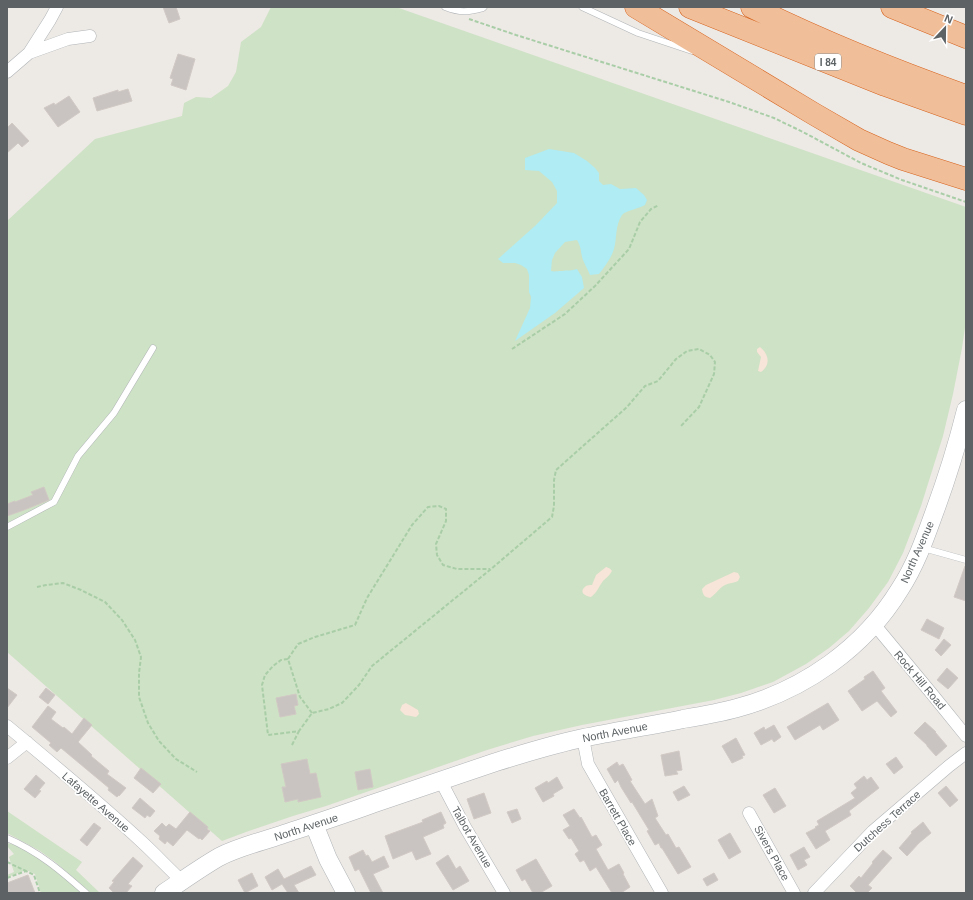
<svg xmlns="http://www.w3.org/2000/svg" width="973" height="900" font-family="Arial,sans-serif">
	<rect width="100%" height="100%" fill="#ede9e5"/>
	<!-- green -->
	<path fill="#cee2c5" d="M271,7H396L966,207V321L962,348L953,394L943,436L921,506L903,553L888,582L869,608L849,631L829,648L806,664L773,682L741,693L714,700L582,725L533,736L487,750L326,806L293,816L246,832L222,841L7,652V221L95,139L182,116L184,103L196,97L211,98L228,86L236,72L241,42L261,27Z
		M7,811L82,862L76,870L100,893H91L54,861L40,851L7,833Z
		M7,843L20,846L52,867L82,893H41L35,874L26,870L8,877L7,875L14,872L9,857L14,854L7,846Z"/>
	<!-- sand -->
	<path fill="#f6e5d8" d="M760,347C769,354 771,365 761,372L758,371L761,357L757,352V349Z
		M606,567C609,568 610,568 612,571C610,575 606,578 603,581C599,586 597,593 591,597C585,596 578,592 586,586C587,585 590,585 592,585L596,575Z
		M734,572L738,573L740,577L738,581C734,583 729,583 725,585C719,588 716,594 710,598C704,597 703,595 702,589L706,585Z
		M406,703L418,710L419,714L416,717L405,715L400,710L402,705Z"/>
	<!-- water -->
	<path fill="#afecf4" d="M549,149L574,153L587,161L595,168L599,173V181L603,185L611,184L620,189L636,188L644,195L647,200L645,205C639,209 626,210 622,215C615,225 617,239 614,249C611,259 605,266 599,274L590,275C588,270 585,265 583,260C580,251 582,249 577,240L565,242L555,253L552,260L551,271C555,272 557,271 562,271C568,270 571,271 577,269L582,277L584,288L555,313L515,341L530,308L531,297L529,292V275L527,269L521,265L515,263H503L498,259L536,225L557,203V191L552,182L539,171L525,170V158Z"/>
	<!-- building -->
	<path fill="#c9c4c2" stroke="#d1c9c4" d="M163,7H176L180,19L169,23Z
		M178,54L195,59L186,90L171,85L173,79L170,78Z
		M128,89L132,101L97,111L93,98L118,90V92Z
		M69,96L80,112L58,127L44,108L54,103L55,105Z
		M12,123L29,141L22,147L18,143L7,153V128Z
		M44,487L49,500L24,510L7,516V504L15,501V502L33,495L31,492Z
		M965,566H966V601L954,597Z
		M927,619L944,628L939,639L921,630Z
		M944,639L951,645L941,656L935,650Z
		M947,668L958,678L948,689L937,680Z
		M873,671L885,688L881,691L897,712L891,717L877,701L862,711L848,691L865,679L864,677Z
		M7,688L17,695L7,708Z
		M46,688L55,695L48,704L39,697Z
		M296,694L298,705L294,706L296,714L280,717L276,698Z
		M828,703L839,720L823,730L820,725L795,740L787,727Z
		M48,706L56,712L51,719L63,728L64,727L72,734L84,718L92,725L78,742L92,755L91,756L109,771L107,774L126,788L119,796V795L117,797L108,790L109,788L61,748L57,752L49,745L51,743L32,727Z
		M925,722L936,732H935L947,746L936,756L927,746V745L914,733Z
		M774,725L781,737L774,742L772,739L761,745L754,733L764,727L765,730Z
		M736,738L745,755L742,756L743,758L732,763L722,746Z
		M679,751L682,770L676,771L678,774L665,776L661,755Z
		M896,757L903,767L894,774L886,764Z
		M307,759L310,774L316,773L321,797L298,802V799L285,802L282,787H286L281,764Z
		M617,762L619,766L623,764L632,780L630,781L645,804L652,799L658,816L655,818L666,835L668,834L676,848L679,847L691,867L678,874L662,848H661L659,843L655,845L647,831L649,830L632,802L631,803L621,787L618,780L615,783L607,769Z
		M141,768L161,784L153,793L134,778Z
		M370,769L373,787L358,790L355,772Z
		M36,775L45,783L39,790L41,791L35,798L24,789Z
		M864,776L867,780L871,777L879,788L849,811L851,815L825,831L830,840L816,849L806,833L816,828L815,827L819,825L817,821L855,798L851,793L857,788L854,784Z
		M557,777L563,788L553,794L554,796L543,802L535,788L547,781L548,783Z
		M684,786L690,795L678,801L673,792Z
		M946,786L958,800L950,807L938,793Z
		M775,788L786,806L774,813L763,795Z
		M484,793L491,813L474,819L467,799Z
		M140,798L155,811L150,817L147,815L145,818L132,808Z
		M517,809L521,819L512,823L507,812Z
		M574,809L580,818L581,817L592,837L596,835L602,845L596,849L608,870L619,864L624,873L623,874L630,887L621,893H612L596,867L590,871L584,860L580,862L575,854L579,851L571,838L569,839L563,830L570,826L563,815Z
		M190,812L208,827L207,829L210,831L202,840L200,838L199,839L187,830L173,846L167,841L165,844L159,839L160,836L154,831L162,823L166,827L169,824L176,829Z
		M441,812L446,823L443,825L444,828L423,837L431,854L416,860L412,851L393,859L385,836L423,822L422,820Z
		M923,822L931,833L919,843L907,856L899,848L912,833L911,832Z
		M94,823L101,828L87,846L80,840Z
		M730,833L741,852L729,859L718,840Z
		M804,847L810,857L804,860L807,865L798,870L790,855Z
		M363,850L366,856L368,855L372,862L384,856L389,867L373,874L383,893H371L359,869L355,871L349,857Z
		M883,850L892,858L868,885L872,888L867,893H857L850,886L859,876L861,878L873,863L872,862Z
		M448,855L456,869L460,866L469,881L453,890L436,863Z
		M133,857L143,866L128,884L132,886L126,893H114L109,888L114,882L112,881Z
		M536,859L552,886L540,893H533L525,879L522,881L516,870Z
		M311,866L316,875L294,885L299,893H288L282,884L272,890L265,877L278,869L284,879Z
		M252,873L258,886L245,893L238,880Z
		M714,873L718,880L707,886L703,879Z
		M28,875L35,893H7V883Z"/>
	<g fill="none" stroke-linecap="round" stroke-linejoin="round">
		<!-- lane casing -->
		<g stroke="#b0b4b6" stroke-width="7">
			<path id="lane" d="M445,7C460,13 468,12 483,8L484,7
				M582,7L638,33L692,51
				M7,527L54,502L78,456L114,413L153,348
				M923,548L966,560
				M7,838C39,852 60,870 86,893"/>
		</g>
		<!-- street casing -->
		<g stroke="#b0b4b6" stroke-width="13">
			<path id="street" d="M29,53L68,39L90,36
				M7,72L29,53L50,20L57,7
				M874,624L932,694L966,736
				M7,726C53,764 99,802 143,843C156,855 169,869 182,881
				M583,738L588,764L662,893
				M7,758L27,742
				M442,780L445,789L465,827L504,893
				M749,813L794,893
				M814,893L873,831L949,766L966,753"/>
		</g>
		<!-- secondary casing -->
		<g stroke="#b0b4b6" stroke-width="19">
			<path id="secondary" d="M314,824L328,859L346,893
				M164,893C182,881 200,868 219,857C238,847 260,842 281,835C311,825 342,815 372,804C413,790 454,776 496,762C525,753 554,744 583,738C616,731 650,726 683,719C701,716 719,713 737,708C804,690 864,648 900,589C915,566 924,541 933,516C946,481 957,446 966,410"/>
		</g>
		<!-- highway casing -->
		<g stroke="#d7621c" stroke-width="23">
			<path id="highway" d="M636,7L814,114L859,140L888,153L903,159L966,179
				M690,7L885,85L966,114
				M752,7C821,41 893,70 966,96
				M892,7L966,37"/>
		</g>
		<!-- path -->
		<path stroke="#a9cea7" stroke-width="2" stroke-dasharray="4 2" stroke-linecap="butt" d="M469,19L516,35L729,102L774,118L803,132L861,163L902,180L966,202
			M512,349L565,314L595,286L629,249L640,222L651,209L659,205
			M37,587L46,585L63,583L81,590L105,602L122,620L135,640L141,657L139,673V697L148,723L159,741L176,759L197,772
			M288,659L298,644L315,637L355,625L367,598L412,525L428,507L439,506L446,509V521L436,544L437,555L443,565L457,569H490
			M312,713L300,697L288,659L281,660L273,666L265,675L262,685L268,735L299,731L312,713L329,709L342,703L359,685L372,666L491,569L552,517L554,506V480L556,470L627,407L645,386L658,381L676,359L687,351L699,349L710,355L715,362L714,374L699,407L681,426
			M292,745L299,731
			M7,862L26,871
			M7,878L26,871L34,875L40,893"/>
		<!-- lane -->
		<use href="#lane" stroke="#fff" stroke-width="6"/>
		<!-- street -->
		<use href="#street" stroke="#fff" stroke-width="12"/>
		<!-- secondary -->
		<use href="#secondary" stroke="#fff" stroke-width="18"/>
		<!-- highway -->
		<use href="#highway" stroke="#f0bf9a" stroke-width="22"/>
	</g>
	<g text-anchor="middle" stroke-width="3.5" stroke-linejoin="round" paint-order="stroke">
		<!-- shield labels -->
		<rect fill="#fff" stroke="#8e9192" stroke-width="1" x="815" y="54" width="26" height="16" rx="3"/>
		<g font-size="10" font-weight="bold" fill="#5d6264">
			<text x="828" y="66">I 84</text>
		</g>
		<!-- street labels -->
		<g font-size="11" fill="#5d6264" stroke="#fff">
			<text transform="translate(917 552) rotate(-66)" y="4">North Avenue</text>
			<text transform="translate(920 680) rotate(50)" y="4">Rock Hill Road</text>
			<text transform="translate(615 732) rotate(-11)" y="4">North Avenue</text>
			<text transform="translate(96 802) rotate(41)" y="4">Lafayette Avenue</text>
			<text transform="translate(618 817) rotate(60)" y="4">Barrett Place</text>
			<text transform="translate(887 821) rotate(-42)" y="4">Dutchess Terrace</text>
			<text transform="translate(306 827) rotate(-18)" y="4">North Avenue</text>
			<text transform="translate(472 837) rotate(60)" y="4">Talbot Avenue</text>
			<text transform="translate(772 853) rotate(61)" y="4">Sivers Place</text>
		</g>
	</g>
	<!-- border -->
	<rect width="973" height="900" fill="none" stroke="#5d6264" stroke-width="16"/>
	<!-- north arrow -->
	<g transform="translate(945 28) rotate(22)" stroke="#ffffff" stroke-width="3" paint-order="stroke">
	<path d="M0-3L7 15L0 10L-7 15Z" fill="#5d6264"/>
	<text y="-6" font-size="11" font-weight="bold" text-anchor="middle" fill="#5d6264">N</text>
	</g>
</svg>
